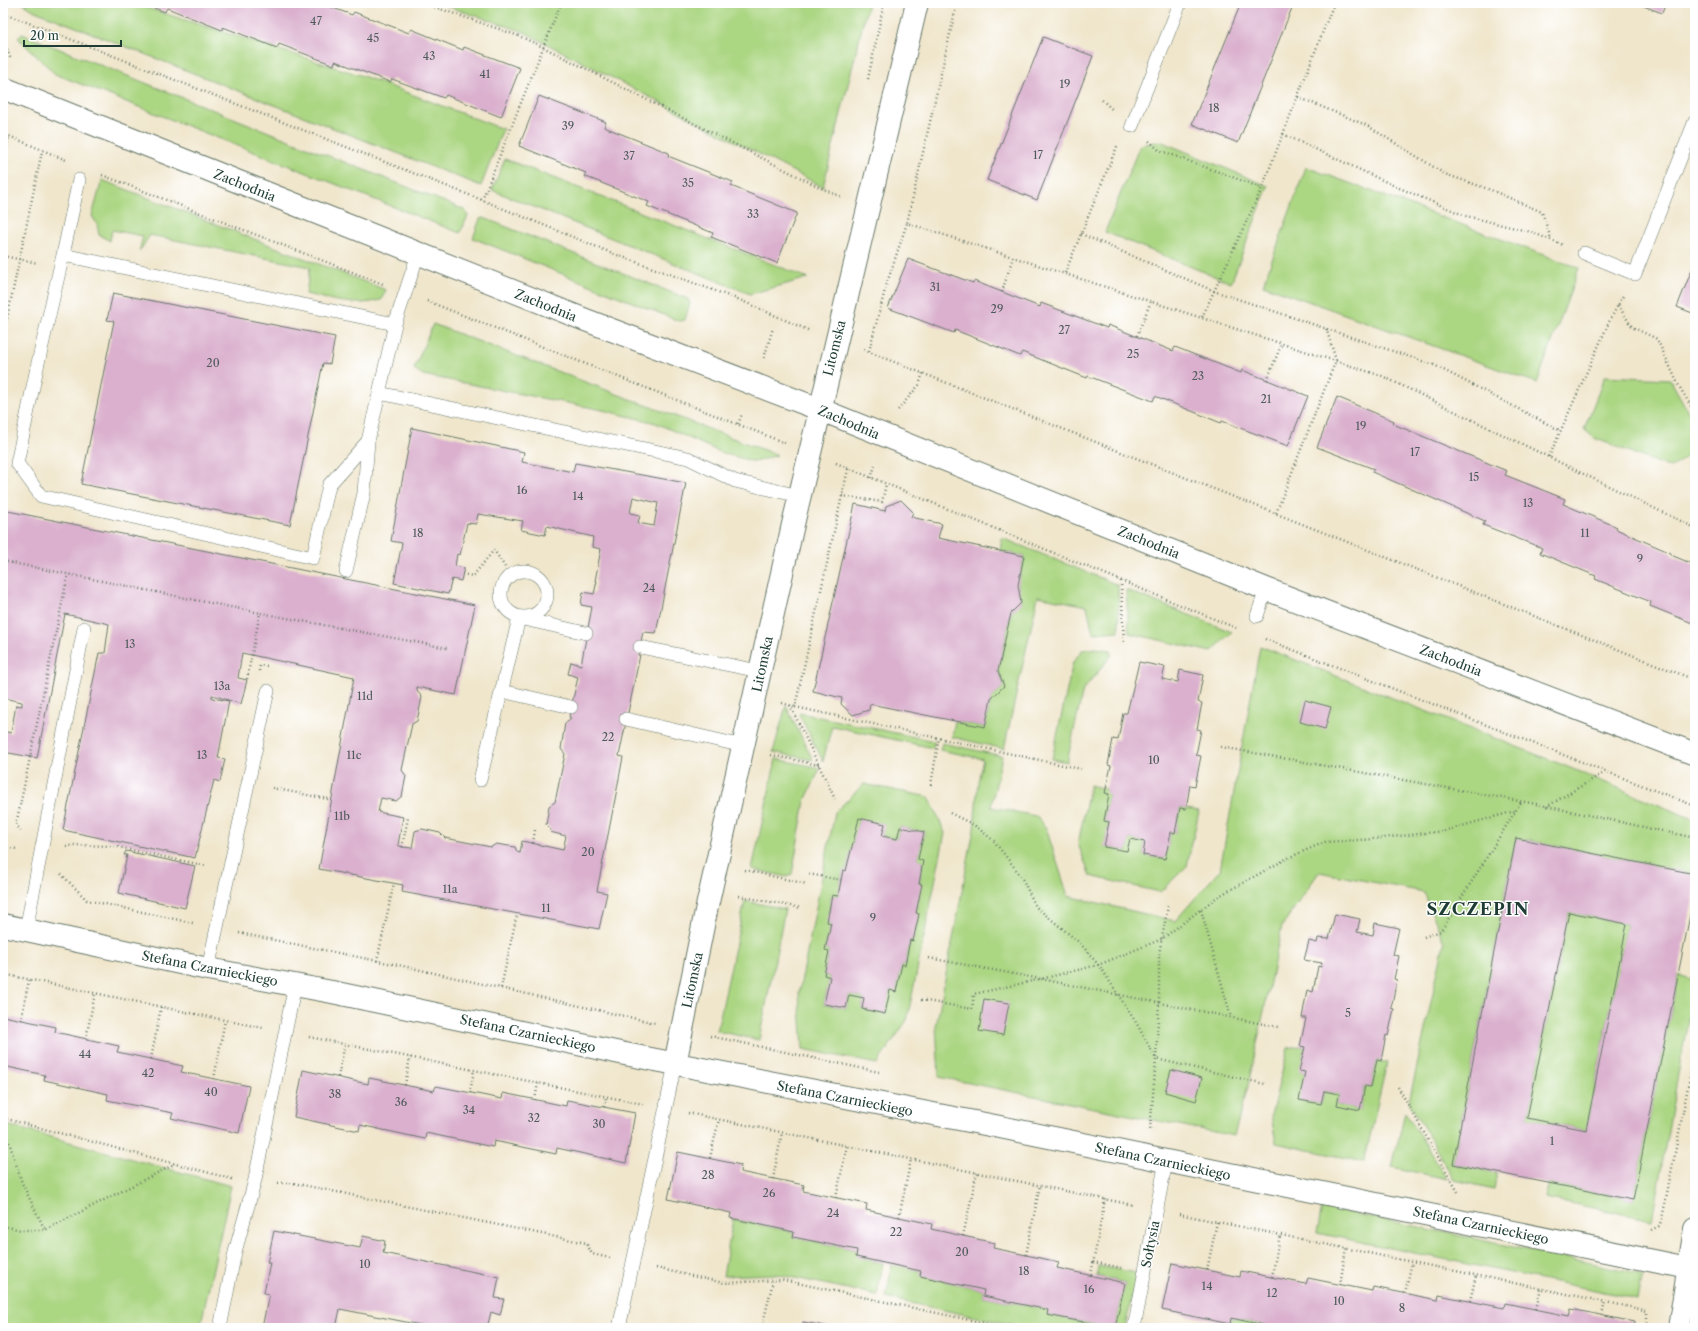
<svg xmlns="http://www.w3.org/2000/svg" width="1698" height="1331" font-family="'Libre Caslon Text',serif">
	<rect width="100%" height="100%" fill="#fff"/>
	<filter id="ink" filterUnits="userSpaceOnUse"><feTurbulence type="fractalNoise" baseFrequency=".025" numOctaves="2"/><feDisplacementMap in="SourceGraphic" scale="8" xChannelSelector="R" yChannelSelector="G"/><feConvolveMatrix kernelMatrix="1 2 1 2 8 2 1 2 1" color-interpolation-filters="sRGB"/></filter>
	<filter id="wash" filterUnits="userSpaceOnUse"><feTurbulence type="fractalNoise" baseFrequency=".012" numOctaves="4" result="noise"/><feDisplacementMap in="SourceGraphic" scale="16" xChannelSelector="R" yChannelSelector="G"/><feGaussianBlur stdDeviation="0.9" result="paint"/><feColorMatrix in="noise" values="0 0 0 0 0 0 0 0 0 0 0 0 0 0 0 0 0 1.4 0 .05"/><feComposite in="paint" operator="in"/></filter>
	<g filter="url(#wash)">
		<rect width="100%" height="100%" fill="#f0e6cc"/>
		<!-- green -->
		<path fill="#abd682" stroke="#658a5b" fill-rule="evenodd" d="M22,3H131L363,76L503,129L481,186L35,11Z
			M437,3H868L823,187L522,31Z
			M22,34L465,210L468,216L460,233L55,74L18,38Z
			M1160,141L1268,186L1231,283L1105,232L1140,145Z
			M505,159L808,278L750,294L492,190Z
			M1306,167L1579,268L1537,383L1263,285Z
			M102,180L386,290L381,300C355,307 332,300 306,294L310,267L150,235L139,252L143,236L112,230L110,241L99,235L97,224L92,216Z
			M484,218L688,299L690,303L685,320L679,321L473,238L480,219Z
			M433,324L777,455L755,462L722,453L656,423L598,409L423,375L414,369Z
			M1605,376L1670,379L1695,424V447L1686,457L1671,468L1594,438L1584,429Z
			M1002,538L1118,585L1119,631L1093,633L1087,606L1038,596L1004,749L952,737L955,721L985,727L991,699L1004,686L998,671L1011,613L1021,603L1018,585L1024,556L1000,551Z
			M1126,590L1232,632L1211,652L1129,633Z
			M1260,646L1568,767L1695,820V874L1516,838L1453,1164L1497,1173L1494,1189L1454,1180L1409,1102L1444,943L1424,892L1319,872L1282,926L1248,1086L1234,1136L939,1077L936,1026L974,829L978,782L983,759L940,750L942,743L1002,756L991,807L1036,816L1046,828L1068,896L1175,921L1220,870Z
			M1096,648L1111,650V656L1083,690L1067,762L1052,759L1073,662L1082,650Z
			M786,706L813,760L773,752Z
			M800,713L934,741L933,748L832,726L823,761L799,714Z
			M776,759L816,767L819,771L805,801L792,874L787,877L752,869Z
			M864,784L929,797L945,833L907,1020L877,1064L803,1049L799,993L835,812ZM859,819L884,824L882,836L897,839L900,827L924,832L918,859L923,861L919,884H921L916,913L919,914L913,940H910L905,965L902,964L896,991L890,990L884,1014L862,1009L864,998L849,995L846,1008L824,1004L830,977L824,975L829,951L825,950L831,923L827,921L832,895L838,896L843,871H846Z
			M1090,785L1106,789L1109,794L1104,820L1109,822L1105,847L1127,851L1130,839L1145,842L1143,855L1165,859L1171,832L1175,833L1180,808L1199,811L1187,866L1160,892L1090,876L1078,844Z
			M745,901L785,909L759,1040L717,1031Z
			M1569,912L1627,924L1586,1130L1527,1118Z
			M1678,975L1695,980L1652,1220L1545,1198L1549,1183L1633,1200Z
			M1300,1046L1305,1047L1300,1071L1305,1072L1300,1100L1321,1104L1324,1091L1339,1094L1337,1105L1360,1110L1365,1086L1371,1087L1377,1060L1387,1063L1364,1162L1276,1143L1271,1115L1288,1048Z
			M1405,1112L1447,1179L1392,1167Z
			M3,1124L231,1186L200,1328H3Z
			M1322,1207L1629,1271L1643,1276L1638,1299L1317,1233Z
			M733,1219L794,1232L793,1237L857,1250L856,1257L883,1263L877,1295L776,1274L723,1276Z
			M892,1264L921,1271V1276L984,1290L983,1296L1048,1310V1315L1109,1328H1029L886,1298Z
			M1098,1266L1137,1273L1125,1328H1115L1125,1283L1097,1276Z
			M1231,1318L1277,1328H1229Z"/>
		<g id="blocks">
			<!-- building -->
			<path fill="#dab0ce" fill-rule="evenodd" d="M140,3H320L352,15L354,12L409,33L411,29L463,50L464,47L520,68L501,117L446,95L444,98L392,79L390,82L335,61L334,65L279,44L277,48L223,27L222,30L167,8L165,12Z
				M1241,3H1294L1238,143L1192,124Z
				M1642,3H1666L1662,13L1641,5Z
				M1043,37L1093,56L1037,200L987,180Z
				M539,96L606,122L604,127L669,153L668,156L733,182L731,186L797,213L777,263L711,237L713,233L647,206L649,202L584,176L586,173L519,146Z
				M908,259L973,283L974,281L1040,307L1041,303L1107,328L1108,325L1173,351L1175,347L1241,373L1242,370L1308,396L1288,446L1222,421L1221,423L1155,396L1153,401L1088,376L1087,378L1022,352L1020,356L955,330L954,333L888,308Z
				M1695,262V314L1677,307Z
				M113,293L335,337L330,364L323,363L290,525L81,484L114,321L107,320Z
				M1337,397L1394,421L1393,424L1507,471L1505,475L1565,499L1563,504L1617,527L1616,529L1671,553V555L1695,565V624L1650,606L1651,602L1595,579L1596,576L1540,553L1542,548L1483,525L1485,521L1372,472L1374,469L1317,447Z
				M412,428L524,452L522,462L573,472L575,463L686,483L656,633L643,632L638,655H640L619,756L623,757L617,789L597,891L607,893L599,929L402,892L403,885L319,869L354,677L242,653L238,678L247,680L241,704L212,695V698L229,701L218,758L225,759L220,782L214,780L195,858L63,830L99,653H105L109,624L65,614L37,758L3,752V731L11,733L16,705L22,706V702L3,698V510L475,605L456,695L417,687V691L422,697L417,721L412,724L402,770L406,776L402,796L396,801L381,798L378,812L403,817L398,845L402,847L412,848L415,831L422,829L440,833L445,838L491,847L496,844L515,847L517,852L520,853L522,841L563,850L566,836L550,832L551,830L546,825L549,806L555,802L565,754L561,749L565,723L571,718L569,717L578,677L568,674L571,662L581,665L592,607L581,605L583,592L594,594L597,581H595L601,549L592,547L593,537L547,526L545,535L521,530L523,521L478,514L476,524L467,523L460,555L457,554L455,566L464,568L461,581L452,579L448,594L394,583L402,543L391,541ZM633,497L658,503L654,526L638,523L640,515L630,513Z
				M901,500L913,512L911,517L942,524L938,538L1024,556L1018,585L1021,603L1011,613L998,671L1004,686L991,699L985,727L870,704L869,710L853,715L841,704L842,698L813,691L855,504L885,511L886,506Z
				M1139,662L1165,667L1162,679L1178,682L1180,670L1203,675L1198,702L1202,703L1197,729L1201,730L1196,755L1201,756L1195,786L1190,785L1186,809L1180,808L1175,833L1171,832L1165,859L1143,855L1145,842L1130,839L1127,851L1104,847L1109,822L1104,821L1109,794L1105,793L1111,766L1108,765L1113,739L1118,740L1123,713H1127Z
				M1305,700L1331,707L1325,729L1300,722Z
				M859,818L885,824L882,836L897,839L900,827L924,832L918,859L923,861L919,884H922L916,913L919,914L913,941L910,940L905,965L902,964L896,992L890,990L885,1014L862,1009L864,998L849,995L846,1008L824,1004L830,977L824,975L829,951L825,950L831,923L827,922L832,895L838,896L843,870L846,871Z
				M1516,838L1695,874V890L1633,1200L1453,1164ZM1569,912L1627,924L1586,1130L1527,1118Z
				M126,851L195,866L185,908L119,893L127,855H124Z
				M1335,914L1360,919L1357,932L1373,935L1375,923L1399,928L1393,955L1399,956L1394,979L1397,980L1391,1008L1394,1009L1388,1036L1386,1035L1381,1061L1377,1060L1371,1087L1365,1086L1360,1110L1337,1105L1339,1094L1324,1091L1321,1104L1299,1100L1305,1072L1299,1071L1305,1047L1300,1046L1306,1018H1302L1307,990L1313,992L1318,966L1321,967L1322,963L1304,960L1309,941L1317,943L1318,938L1329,939Z
				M984,999L1009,1003L1003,1035L979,1031Z
				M3,1016L56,1027L55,1032L119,1046L117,1052L183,1066L181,1072L249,1086L239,1133L171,1118L173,1113L107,1100L108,1094L44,1080L45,1075L3,1066Z
				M303,1070L368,1084L369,1078L434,1091L436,1086L502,1099L503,1093L566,1106L567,1100L635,1113L626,1163L557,1148L556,1154L494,1141L493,1147L426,1133L425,1139L360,1125L359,1131L294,1117Z
				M1171,1070L1202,1078L1196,1101L1165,1092Z
				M678,1152L741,1165L740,1172L804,1185L803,1191L867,1204L866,1210L932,1224L931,1229L995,1243L993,1248L1059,1262L1057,1268L1125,1283L1115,1328L1047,1315L1048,1310L983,1296L984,1290L920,1276L921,1271L856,1257L857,1250L793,1237L794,1232L730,1218L731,1213L668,1199Z
				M274,1231L360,1248L363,1236L385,1241L383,1253L499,1277L495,1298L504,1299L500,1315L491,1312L487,1328H436L340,1309L336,1328H262L269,1294L264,1293L270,1263H267Z
				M1172,1263L1240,1277L1241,1271L1306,1284L1308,1278L1372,1291L1373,1287L1438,1300L1439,1295L1504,1308L1505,1303L1569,1316L1571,1309L1634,1322L1633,1328H1277L1231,1318L1230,1324L1162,1310Z
				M803,1322L830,1327V1328H801Z"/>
		</g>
	</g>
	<g filter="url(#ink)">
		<use href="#blocks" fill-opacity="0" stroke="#687869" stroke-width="1"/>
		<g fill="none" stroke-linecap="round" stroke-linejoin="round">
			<!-- service casing -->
			<g stroke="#687869" stroke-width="14">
				<path id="service" d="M1132,126L1180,3
					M1584,253L1635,274L1695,121
					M63,255L79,180
					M395,324L63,255L38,363L17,463L41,496L313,558L329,485L368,441L395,324L418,254
					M379,393L688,458L735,481L799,496
					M501 594a23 23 0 1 1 46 0a23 23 0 1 1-46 0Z
					M346,571L364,493L368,441
					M1257,616L1266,589
					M640,647L759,671
					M502,691L571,707
					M626,719L743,746
					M480,780L519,618L586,633
					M26,930L84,628
					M208,969L268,691
					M220,1328L235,1252L254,1184L295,985
					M619,1328L675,1064
					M1134,1328L1166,1161"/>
			</g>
			<!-- minor casing -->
			<g stroke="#687869" stroke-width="24">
				<path id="minor" d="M3,925L208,969L332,992L625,1054L995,1126L1688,1268L1695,1273
					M675,1064L706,911L794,520L917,3
					M1679,1328L1695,1229"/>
			</g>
			<!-- tertiary casing -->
			<g stroke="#687869" stroke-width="24">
				<path id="tertiary" d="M3,88L583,319L819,409L1266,589L1695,754"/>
			</g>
			<!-- path -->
			<path stroke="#687869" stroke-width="2.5" stroke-dasharray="1 3" stroke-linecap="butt" d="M423,3L519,36L543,47L823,189L842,197
				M957,3L907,223L1382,376L1695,528
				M3,14L24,21L482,200L612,253L740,300L810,331
				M3,38L11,60
				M868,79L884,3
				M1298,97L1366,125L1445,174L1491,190L1542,212L1551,239
				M1102,100L1113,110
				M3,133L9,136
				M1283,134L1397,187L1466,216L1531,232L1563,245
				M1149,141L1159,150L1262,188
				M3,171L9,136L66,160
				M102,175L383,284
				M482,200L561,3
				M1081,234L1214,291L1434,365L1561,431
				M3,256L38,263
				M1065,273L1118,144
				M1002,292L1013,257
				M427,301L785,443
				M1618,305L1632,327L1657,339L1679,386L1695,413
				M1202,317L1262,188L1334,3
				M1137,336L1151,301
				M3,338L42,151
				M864,350L1695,680
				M869,351L886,286L907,223
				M764,358L773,328
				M1267,380L1282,343
				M898,410L919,385L923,373
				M738,424L742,414
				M1549,457L1610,320L1624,294
				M836,463L1236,628
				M848,469L795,707L1081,769
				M871,478L875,466
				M842,496L882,502L886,484
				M1276,513L1336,360L1326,328
				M3,561L260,613
				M462,574L473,576L494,550L510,575
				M1121,581L1124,644
				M1265,639L1695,806
				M259,671L260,665L267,666
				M247,679L260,613L447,648
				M782,703L795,707
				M790,705L835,799
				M1221,747L1536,804L1695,838
				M771,755L819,765
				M931,785L939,738
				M272,788L328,799
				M1546,807L1605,772
				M950,813L974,825L994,841L1021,876L1036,907L1080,943L1101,968L1137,1024L1156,1059L1150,1130
				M21,831L16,825L68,574
				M533,843L535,830
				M3,847L17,849
				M66,847L73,845L113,846L207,866
				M402,847L408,818
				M745,870L807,884
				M61,874L87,900L193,923
				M809,874L841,880
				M739,896L801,908
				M1168,906L1159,954V1002L1156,1059L1265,1084
				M1201,910L1231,1017
				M239,933L403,966L655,1023
				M1424,937L1441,931L1521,802
				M929,958L1041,979L1098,965L1162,939L1217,897L1288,858L1325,842L1374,839L1444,831L1515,811
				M377,961L394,883
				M3,974L263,1028
				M501,988L517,914
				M921,1000L972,1009L974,994L1041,979L1278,1027
				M21,1020L29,980
				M710,1036L879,1072
				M309,1037L643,1104
				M86,1039L95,993
				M151,1059L161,1007
				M338,1077L345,1044
				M214,1079L225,1020
				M405,1085L410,1057
				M1398,1087L1458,1192
				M470,1093L474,1070
				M535,1100L538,1083
				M604,1107L606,1097
				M688,1113L1133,1205
				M3,1118L232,1179
				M3,1123L22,1183L45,1230
				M710,1158L719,1119
				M773,1179L782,1132
				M278,1183H293L586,1243L592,1254L610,1258
				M836,1198L847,1146
				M1179,1214L1635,1308L1647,1311V1328
				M899,1217L911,1159
				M3,1226L21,1230H45L175,1164
				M1651,1230L1659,1226L1662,1219L1695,1051
				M963,1236L977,1172
				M1026,1255L1040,1185
				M1093,1262L1122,1268
				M656,1268L724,1283L783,1280L1007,1328
				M1207,1270L1217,1222
				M1091,1275L1105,1199
				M1272,1277L1280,1235
				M1340,1285L1346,1248
				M1405,1293L1412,1262
				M1470,1301L1476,1275
				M1536,1309L1541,1288
				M1602,1316L1605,1301
				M762,1328L773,1281"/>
			<!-- service -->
			<use href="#service" stroke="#fff" stroke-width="13"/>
			<!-- minor -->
			<use href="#minor" stroke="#fff" stroke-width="22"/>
			<!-- tertiary -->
			<use href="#tertiary" stroke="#fff" stroke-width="22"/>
		</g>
	</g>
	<g text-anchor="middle" stroke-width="3" stroke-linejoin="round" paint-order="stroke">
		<!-- number labels -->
		<g font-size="11" fill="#4e5a5a">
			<text x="316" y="25">47</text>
			<text x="373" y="42">45</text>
			<text x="429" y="60">43</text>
			<text x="485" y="78">41</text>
			<text x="1065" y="88">19</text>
			<text x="1214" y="112">18</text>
			<text x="568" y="130">39</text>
			<text x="1038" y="159">17</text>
			<text x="629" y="160">37</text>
			<text x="688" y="187">35</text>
			<text x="753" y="218">33</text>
			<text x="935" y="291">31</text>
			<text x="997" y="313">29</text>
			<text x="1064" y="334">27</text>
			<text x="1133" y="358">25</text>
			<text x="213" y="367">20</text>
			<text x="1198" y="380">23</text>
			<text x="1266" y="403">21</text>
			<text x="1361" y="430">19</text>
			<text x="1415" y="456">17</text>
			<text x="1474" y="481">15</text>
			<text x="522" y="494">16</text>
			<text x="578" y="500">14</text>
			<text x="1528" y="507">13</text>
			<text x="418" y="537">18</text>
			<text x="1585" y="537">11</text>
			<text x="1640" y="563">9</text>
			<text x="649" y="592">24</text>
			<text x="130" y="648">13</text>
			<text x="222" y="690">13a</text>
			<text x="365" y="700">11d</text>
			<text x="608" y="741">22</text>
			<text x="202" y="759">13</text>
			<text x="354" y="759">11c</text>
			<text x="1154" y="764">10</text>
			<text x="342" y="820">11b</text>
			<text x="588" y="856">20</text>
			<text x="450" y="893">11a</text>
			<text x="546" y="912">11</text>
			<text x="873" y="922">9</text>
			<text x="1348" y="1017">5</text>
			<text x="85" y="1058">44</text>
			<text x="148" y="1077">42</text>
			<text x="211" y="1096">40</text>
			<text x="335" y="1098">38</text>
			<text x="401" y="1106">36</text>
			<text x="469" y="1114">34</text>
			<text x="534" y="1122">32</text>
			<text x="599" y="1128">30</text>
			<text x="1552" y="1145">1</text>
			<text x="708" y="1179">28</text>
			<text x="769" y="1197">26</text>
			<text x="833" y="1217">24</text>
			<text x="896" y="1236">22</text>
			<text x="962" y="1256">20</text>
			<text x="365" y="1268">10</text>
			<text x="1024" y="1275">18</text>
			<text x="1207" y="1290">14</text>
			<text x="1089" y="1293">16</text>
			<text x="1272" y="1297">12</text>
			<text x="1339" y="1305">10</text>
			<text x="1402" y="1312">8</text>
		</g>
		<!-- street labels -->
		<g font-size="13" fill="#1f3d34" stroke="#fff">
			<text transform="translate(245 185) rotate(22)" y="5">Zachodnia</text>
			<text transform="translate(546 305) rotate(22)" y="5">Zachodnia</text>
			<text transform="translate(834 348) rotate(-76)" y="5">Litomska</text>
			<text transform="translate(849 422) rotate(23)" y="5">Zachodnia</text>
			<text transform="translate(1149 542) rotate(22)" y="5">Zachodnia</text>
			<text transform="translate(1451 660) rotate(21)" y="5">Zachodnia</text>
			<text transform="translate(762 664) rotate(-78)" y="5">Litomska</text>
			<text transform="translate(210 968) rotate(11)" y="5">Stefana Czarnieckiego</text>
			<text transform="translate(692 980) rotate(-78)" y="5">Litomska</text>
			<text transform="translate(528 1033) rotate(12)" y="5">Stefana Czarnieckiego</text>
			<text transform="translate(845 1098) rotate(11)" y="5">Stefana Czarnieckiego</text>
			<text transform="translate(1163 1161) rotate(12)" y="5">Stefana Czarnieckiego</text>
			<text transform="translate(1481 1225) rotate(12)" y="5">Stefana Czarnieckiego</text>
			<text transform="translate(1150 1244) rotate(-79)" y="5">Sołtysia</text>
		</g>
		<!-- district labels -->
		<g font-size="17" font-weight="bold" letter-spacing="1" fill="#1f3d34" stroke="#fff">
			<text x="1478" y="915">SZCZEPIN</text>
		</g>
	</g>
	<!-- margin -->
	<rect width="1698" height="1331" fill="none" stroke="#fff" stroke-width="16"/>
	<!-- scale -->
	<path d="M24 40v6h97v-6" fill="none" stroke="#1f3d34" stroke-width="2"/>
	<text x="30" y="40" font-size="12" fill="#1f3d34" stroke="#ffffff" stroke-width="3" paint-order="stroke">20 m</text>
</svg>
